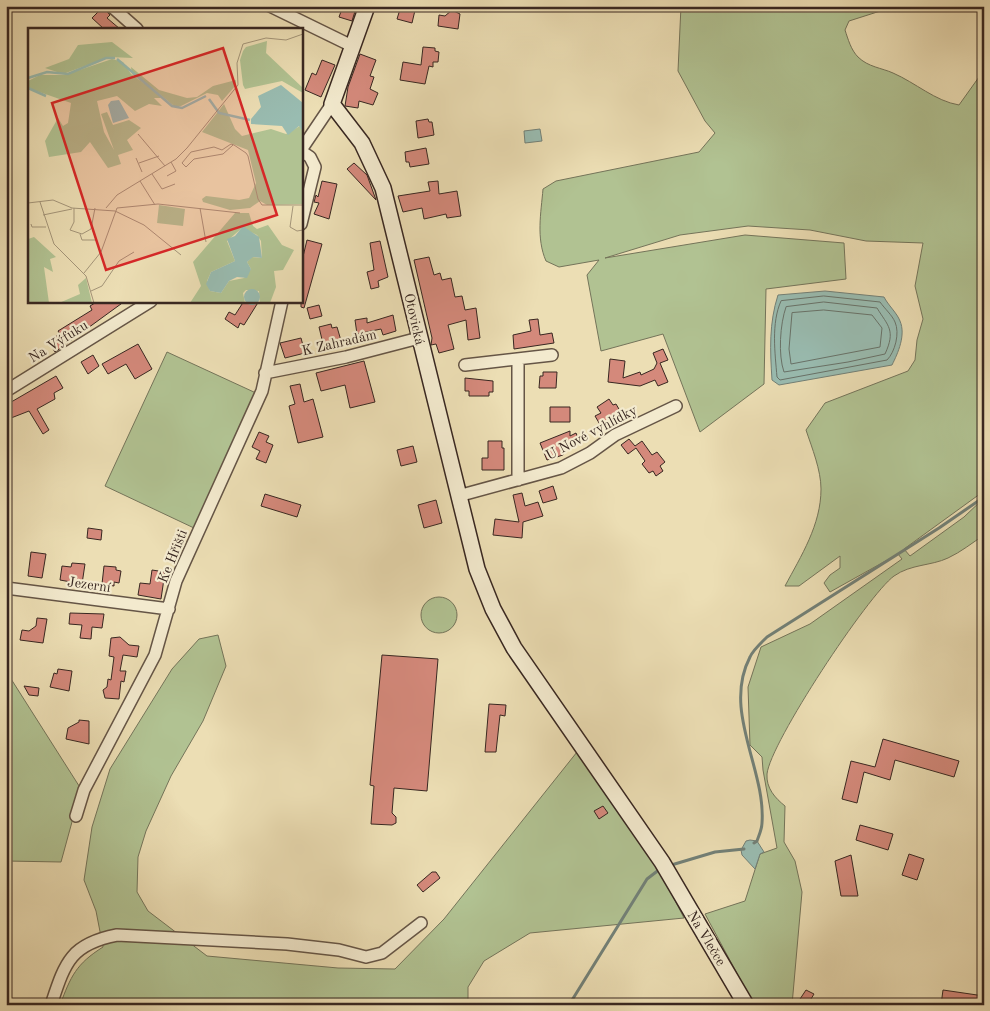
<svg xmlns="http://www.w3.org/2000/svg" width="990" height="1011" font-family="'Old Standard TT',serif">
	<rect width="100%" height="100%" fill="#ecdeb4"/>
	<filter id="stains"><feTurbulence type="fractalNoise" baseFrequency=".004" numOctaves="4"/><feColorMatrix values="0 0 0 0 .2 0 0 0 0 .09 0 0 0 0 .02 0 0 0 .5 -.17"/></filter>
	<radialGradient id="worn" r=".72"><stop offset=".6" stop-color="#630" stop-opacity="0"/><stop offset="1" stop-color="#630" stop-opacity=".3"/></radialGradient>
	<!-- green -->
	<path fill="#b1c292" stroke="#74745a" d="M681,6H896L849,21L845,30C848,39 851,50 858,57C868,67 882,68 893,73C916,83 935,101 959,105L984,70V491L904,549L910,556L964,517L984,498V535C972,543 961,552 948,558C931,566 911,564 894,576C868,595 770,743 767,774C766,788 775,798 785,806L784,842L795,861L802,892L792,1005H754L705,914L745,901L760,854L777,848L763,770L762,757L750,745L748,687L761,647L810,624L902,559L898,554L830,592L824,583L830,575L840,568V556L799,586H785C801,556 821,525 821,489C821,470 812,448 806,430L825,403L908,371L915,360L917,340L923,319L915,286L923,243L866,241L810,230L748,226L680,235L605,258L745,235L844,243L846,279L766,289L764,384L700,432L663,334L601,351L587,275L599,260L559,267L546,261C536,238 541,213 543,189L556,181L699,152L715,133L705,121L678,71Z
		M167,352L256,393L194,528L105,486Z
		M421 615a18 18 0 1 1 36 0a18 18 0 1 1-36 0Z
		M218,635L226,666L203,721L171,776L146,831L138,857L137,892L148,911L207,956L338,968L395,969L444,919L577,752L662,875L684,918L530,933L484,961L468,987V1005H60C71,976 76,964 103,947L96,911L84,880L92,827L110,769L172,669L199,639Z
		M6,671L81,789L61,862L6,861Z"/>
	<!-- water -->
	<path fill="#99bcb1" stroke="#728077" d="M540,129L542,141L525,143L524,131Z
		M825,291L884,297C888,305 897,313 900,321C906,335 898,353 892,365L779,385L772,380C770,350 769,323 778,295Z
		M750,840L757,841L764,852L760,854L755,869L742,855L741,850L746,841Z"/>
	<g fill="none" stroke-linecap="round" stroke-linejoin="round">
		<!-- shore -->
		<path stroke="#687269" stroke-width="1" d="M824,296L880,302C885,309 892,315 895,322C900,333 895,352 887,360L780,380L777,377C775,353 771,323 781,301Z
			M824,302L877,308C888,326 896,330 885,354L848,362L784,372C778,355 780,324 786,307Z
			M824,310L872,315L882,328L880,347L791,364L789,349L792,313Z"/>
		<!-- stream -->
		<path stroke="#728077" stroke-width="3" d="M754,843L757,841C759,835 762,829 762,823C766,769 722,711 750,657C753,650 761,643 767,637L939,528L984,497
			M668,866L715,852L744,849
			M569,1005L647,879L660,869"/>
	</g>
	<!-- building -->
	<path fill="#d4897b" stroke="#382721" d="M343,6L356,8L352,21L339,17Z
		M401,6H416L412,23L397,19Z
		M103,7L110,15L107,18L120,29H104L92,18Z
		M452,10L460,14L458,29L438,26L439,15L445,16Z
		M423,47L435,48V51L439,52L438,62H433V67L429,66L425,84L400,80L403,62L421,65Z
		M360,54L376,60L370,76L374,77L370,89L378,93L373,105L359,101L358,108L345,106L348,87Z
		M322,60L335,65L321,97L305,90L312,73L316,75Z
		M428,119L429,122H432L434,135L418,138L416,121Z
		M426,148L429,164L410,167L409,162H406L405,152Z
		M354,163L367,175L376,200L347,169Z
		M322,181L337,184L329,219L314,214L319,203L314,202L316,195L318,197Z
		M438,181L439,194L457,191L461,216L447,218L446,214L424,219L422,208L403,212L398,196L430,191L428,182Z
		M307,240L322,244L304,308L301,307V265Z
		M380,241L388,277L378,281L379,287L371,289L367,272L374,270L370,243Z
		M429,257L434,275L440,273L442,280L451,278L455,297L462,296L465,310L476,308L480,338L468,340L466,320L448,325L454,349L439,353L436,344L431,345L432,338L414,260Z
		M98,301H125L55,352L48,341L60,334L58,331L92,310L90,306Z
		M244,301H259L244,325L240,323L238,328L225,319L229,312L235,315Z
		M319,305L322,316L310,319L307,308Z
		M393,315L396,331L383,335L381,329L357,334L355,320L367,318V323Z
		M538,319L540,335L552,333L554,343L514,349L513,335L531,331L529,320Z
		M331,324L332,328L337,327L342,344L324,348L319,327Z
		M301,338L305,353L285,358L280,343Z
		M138,344L152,369L135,379L126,364L108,374L102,364Z
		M663,349L668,360L660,363L668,382L658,386L655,380L640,386L608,382L610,359L625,361L623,378L640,372L641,375L654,369L657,363L653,353Z
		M93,355L99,366L88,374L81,362Z
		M364,361L375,402L350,408L345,385L321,391L316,373Z
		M543,372H557L556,388H539L540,376H543Z
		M56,376L63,388L54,393L55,399L37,409L49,430L43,434L29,411L11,418L6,405Z
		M465,378L493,381V392H489V396H469V391H465Z
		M300,384L304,402L313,399L323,437L298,443L289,406L295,404L290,386Z
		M609,399L613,405L616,404L623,416L602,428L595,416L601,413L597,407Z
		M550,407H570V422H550Z
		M570,431V436L576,433L580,443L567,449L563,455L547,460L540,443Z
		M259,432L269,436L266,442L273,445L266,463L256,459L260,451L252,447Z
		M629,439L635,446L642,441L652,455L657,452L665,462L660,466L663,471L656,476L653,471L649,473L642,464L645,461L636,448L628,454L621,445Z
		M488,441H502V448H504V470H482V458H488Z
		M413,446L417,462L401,466L397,450Z
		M553,486L557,499L543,503L539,491Z
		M522,493L525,506L538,502L543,516L523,522L522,538L493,535L495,519L519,522L513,495Z
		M265,494L301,505L297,517L261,506Z
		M436,500L442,523L424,528L418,505Z
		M88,528L102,530L101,540L87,538Z
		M31,552L46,554L42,578L28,576Z
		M72,563L85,564L82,584L60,580L62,566L71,567Z
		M104,566L116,567V570L121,571L119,583L114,582V586L102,584Z
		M152,570L165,572L161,599L138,595L140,583L150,584Z
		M70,613L104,614L102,628L92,627L91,639L80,638L82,625L69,624Z
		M37,618L47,619L43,643L20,640L22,630L29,631L36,626Z
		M120,637L129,645L139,646L137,657L123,655L120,671H126L124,682L121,681L119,699L105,698L103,690L107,687L108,679L111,680L114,657L109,656L111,638Z
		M382,655L438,659L427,791L394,788L392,813L396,817V823L392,825L371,824L374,786L370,785Z
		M58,669L72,671L69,691L50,687L54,673L57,674Z
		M24,686L39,688L38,696L29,695Z
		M489,704L506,705L505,716L500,715L496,752H485Z
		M79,720L89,721V744L66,739L68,728L79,722Z
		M883,739L959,761L954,777L895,760L890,780L864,772L857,803L842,799L851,761L875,767Z
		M603,806L608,813L599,819L594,811Z
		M860,825L893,834L888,850L856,840Z
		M909,854L924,859L917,880L902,875Z
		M851,855L858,896H841L835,861Z
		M432,872H436L440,878L423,892L417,885Z
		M806,990L814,994L808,1004L800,999Z
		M943,990L984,996V1005H941Z"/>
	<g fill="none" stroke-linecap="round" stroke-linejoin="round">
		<!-- street casing -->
		<g stroke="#655546" stroke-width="14">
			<path id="street" d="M111,6L137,29
				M270,6L352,46
				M301,150L332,104
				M301,151L310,157L315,167L301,224
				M518,360V480
				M465,365L552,355
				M265,373L346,357L419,338
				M6,391L151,301
				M458,496L561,468L590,453L615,435L676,406
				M6,588L169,609
				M76,816L84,790L155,655L176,581L262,391L282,301
				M51,1005C65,963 70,944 117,935L287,944L339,950L366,957L382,953L421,923"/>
		</g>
		<!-- secondary casing -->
		<g stroke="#382721" stroke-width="18">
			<path id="secondary" d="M367,6L332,104L362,143L383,188L477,569L493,609L514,648L662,862L746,1005"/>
		</g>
		<!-- street -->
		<use href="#street" stroke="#f3eace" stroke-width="11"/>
		<!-- secondary -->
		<use href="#secondary" stroke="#f3eace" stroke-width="15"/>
	</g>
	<g text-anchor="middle" stroke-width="4.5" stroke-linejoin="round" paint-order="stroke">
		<!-- street labels -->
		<g font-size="14" fill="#382721" stroke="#f3eace">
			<text transform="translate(415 319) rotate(77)" y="5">Otovická</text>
			<text transform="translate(58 341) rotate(-32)" y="5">Na Výfuku</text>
			<text transform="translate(339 342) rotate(-13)" y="5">K Zahradám</text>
			<text transform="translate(591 432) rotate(-28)" y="5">U Nové vyhlídky</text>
			<text transform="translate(172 556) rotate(-68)" y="5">Ke Hřišti</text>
			<text transform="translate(89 584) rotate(8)" y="5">Jezerní</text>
			<text transform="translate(707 938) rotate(59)" y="5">Na Vlečce</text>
		</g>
	</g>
	<!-- overview -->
	<g transform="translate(28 28)">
		<rect width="275" height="275" fill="#ecdeb4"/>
		<path d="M239,13L238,25L275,60V65L254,53L217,61L215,57L212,32L215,23L218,19ZM84,14L105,30L81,29L35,46L17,40L41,31L50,17ZM84,31L95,34L103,46L121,59L104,46L103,39L131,62L159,70L169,69L185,58L208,52V57L194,73L190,67L179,65L153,78H146L123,59L133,70H126L134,78L121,76L107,83L89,68L69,73L76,104L86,122L73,86L79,84L85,97L101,92L113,100L99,112L105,122L90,127L93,136L80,140L62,114L53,124L21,129L17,113L30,90L35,98L40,95L43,75L0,60V53L12,47H37ZM196,76L207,101L214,108L243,101L258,106L272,98L275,104V176L239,177L232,173L222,180L202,182L175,174L174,171L178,168L211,172L221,170L228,155L220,122L174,104ZM131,177L157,181L155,198L129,195ZM207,185H221L225,198L229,201L240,197L254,217L266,222L255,242L246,243L248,259L242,275H232L231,263L218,262L215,265L217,275H162L173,258L165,234ZM214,200L229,207L233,213L234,230L224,229L219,234L223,241L216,250L201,253L193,265L182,263L179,253L183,244L207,233L199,213ZM6,209L28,229L22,231L25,244L16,239L21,275H0V211ZM58,250L64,275H31L52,266L50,257Z" fill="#b1c292" fill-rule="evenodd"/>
		<path d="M253,57L275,75V104L271,98L260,107L254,98L223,96V91L233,79L230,68ZM91,72L101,90L85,95L80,77L83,73ZM215,198L231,209L234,230L225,229L219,234L223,241L219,250L209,249L201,253L193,265L182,263L178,256L183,244L207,233L199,211L207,208ZM216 269a8 8 0 1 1 16 0a8 8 0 1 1-16 0Z" fill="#99bcb1"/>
		<path fill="none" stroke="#99bcb1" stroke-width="2.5" d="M89,31L144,78L154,80L178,68M0,50L19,44L40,46L78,30H87M0,60L18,68M181,71L191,85L222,92"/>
		<path fill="none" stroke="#a49579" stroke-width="1" d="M110,106L137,138M205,117L195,126L166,131L158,139L154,135L163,124L186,119L194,122L203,116L206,117L218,125L220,128L230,171L234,177H275M108,130L114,144M111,135L131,128M124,146L134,161L147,156M139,148L148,143L143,134M112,153L127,177M12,174L26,216L58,248L66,275M0,175L25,172L44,180L87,183L116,197L153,227M265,178L262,199L269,203L275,202M46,180V194L42,202L54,206L63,201L67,180M78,180L89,167L148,131L159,120L210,57L209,35L215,16L238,10L258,12L275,6M172,180L178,214M15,187L44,181M3,196L4,199H18M52,206L54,212H68L64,200M56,245L73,224L89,180L130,176L212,185M63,263L74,258L91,233L106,224"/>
		<path fill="#d62828" fill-opacity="0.15" stroke="#d62828" stroke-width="2.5" d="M195,20L249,187L78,242L24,75Z"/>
		<rect width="275" height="275" fill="none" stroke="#382721" stroke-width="2.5"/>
	</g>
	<!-- margin -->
	<rect width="990" height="1011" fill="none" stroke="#ecdeb4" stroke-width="25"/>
	<rect x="8" y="8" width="975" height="996" fill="none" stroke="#382721" stroke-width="2.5"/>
	<rect x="12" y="12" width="965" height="986" fill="none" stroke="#382721"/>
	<rect width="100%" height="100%" filter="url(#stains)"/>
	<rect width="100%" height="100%" fill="url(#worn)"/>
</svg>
